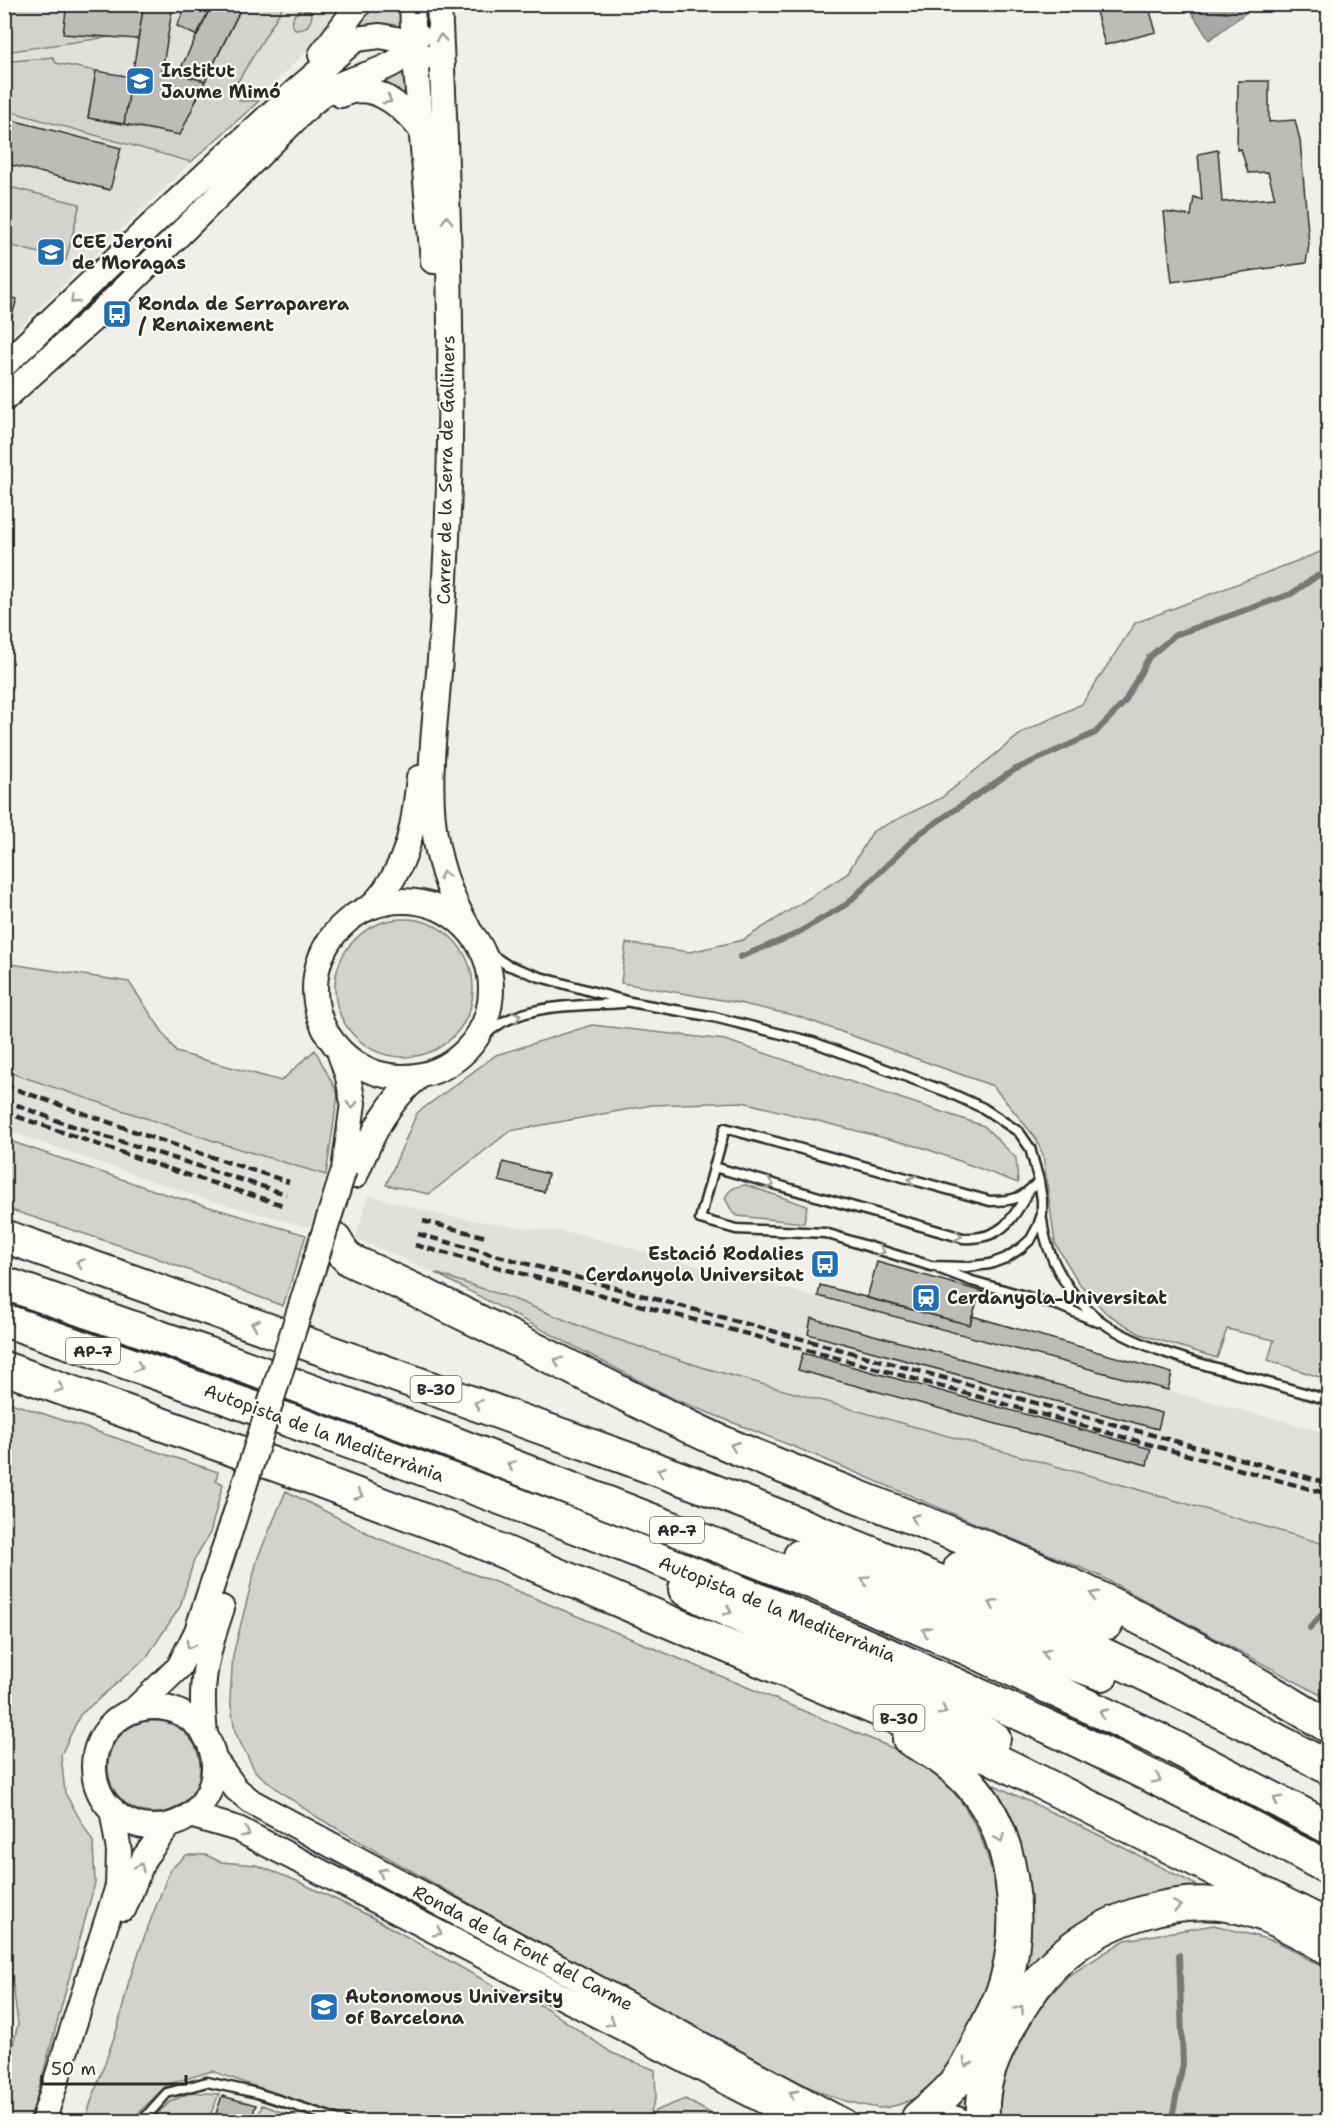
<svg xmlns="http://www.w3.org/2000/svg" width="1333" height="2126" font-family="'Shantell Sans',sans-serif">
	<rect width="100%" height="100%" fill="#f0efeb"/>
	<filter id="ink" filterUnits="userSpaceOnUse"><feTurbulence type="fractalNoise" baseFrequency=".0167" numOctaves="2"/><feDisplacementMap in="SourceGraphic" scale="12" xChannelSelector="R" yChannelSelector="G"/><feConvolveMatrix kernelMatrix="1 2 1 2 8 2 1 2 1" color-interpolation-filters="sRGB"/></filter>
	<g filter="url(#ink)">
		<!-- built -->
		<path fill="#e1e0dc" d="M5,5H342L305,53L5,341Z
			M4,1071L226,1145L326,1175L310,1227L208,1200L5,1130Z
			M368,1195L442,1215L522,1228L579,1234L1328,1433V1545L1102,1479L705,1368L597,1333L511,1298L435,1273L356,1238Z"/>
		<!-- green -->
		<path fill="#d3d2cf" stroke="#7f7e7d" stroke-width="1.5" d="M5,5H67L109,37L5,52Z
			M243,5H284L232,91L240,101H259L191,162L5,110L4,62L53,57L56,63L96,71L88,118L179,135Z
			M368,5H400L401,34L348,35Z
			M302,9L309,11L312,14C311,24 306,30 296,30L292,25L294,15Z
			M406,65L408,105L376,79Z
			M5,186L80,204L66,260L5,244Z
			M1328,549V1380L1268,1360L1274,1340L1227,1329L1217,1358L1140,1334L1106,1313L1079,1283L1055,1243L1043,1155L1035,1137L993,1086L797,1016L734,1002L621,983L626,943L690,952L743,940L847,874L873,831L941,798L1023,732L1082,704L1135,623Z
			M335 988a69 69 0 1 1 138 0a69 69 0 1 1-138 0Z
			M4,963L129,982L176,1052L281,1081L315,1050L338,1094L326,1175L226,1145L5,1071Z
			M592,1025L725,1040L984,1126L1016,1158L1018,1183L924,1148L743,1102L652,1105L510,1131L429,1194L386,1185L417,1113L496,1055Z
			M4,1139L165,1194L306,1235L283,1306L146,1254L5,1208Z
			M746,1185L807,1206L804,1223L738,1216L733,1213L725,1198C730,1188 736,1186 746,1185Z
			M435,1273L511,1298L597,1333L705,1368L1102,1479L1328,1545V1699L1098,1575L812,1454L674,1399Z
			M5,1401L218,1472L216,1480L223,1484L210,1533L194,1560L180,1607L146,1658L80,1715L61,1755L65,1793L93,1842L95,1883L30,2122L4,2121L5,2079L18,2024L7,1939L4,1938Z
			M286,1491L377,1538L503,1585L902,1752C923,1766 950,1784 964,1806C997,1856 1007,1928 990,1986C984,2007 972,2028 960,2047C940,2080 922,2104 881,2108C875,2108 869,2106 863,2105C836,2100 820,2092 795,2080L515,1929L369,1847L317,1817L282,1793L255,1771L235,1732L230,1698L233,1655L258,1557Z
			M108 1767a46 46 0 1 1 92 0a46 46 0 1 1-92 0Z
			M988,1782L1085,1828L1210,1892L1085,1930L972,2112L952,2102L980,2059L1021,1853L1009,1815Z
			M186,1855H206L221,1862L256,1865L295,1880L370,1916L499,1989L521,1996L546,2008L612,2053L655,2070L656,2097L648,2121H352L212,2071L168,2084L130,2121L84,2122L118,2026L129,1981L146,1932L170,1870Z
			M1214,1925L1278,1942L1328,1970V2121H999L995,2094L1028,2019L1068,1976L1125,1940Z
			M191,2092L219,2094L208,2121H149L170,2102Z
			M685,2099L724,2121H652L655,2111Z
			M262,2105L301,2119L300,2121H257Z"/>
		<!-- water -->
		<path fill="#aaa9a7" stroke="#777775" stroke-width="1.5" d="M1187,5H1250L1252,8L1209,40Z"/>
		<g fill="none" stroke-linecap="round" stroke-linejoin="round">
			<!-- stream -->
			<path stroke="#777775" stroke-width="6" d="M740,957L794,935L847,904L919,834L1014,770L1095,733L1124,703L1149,657L1175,635L1291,594L1317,576L1328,572
				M1310,1628L1328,1607
				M1171,2122L1183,2064L1179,1955"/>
		</g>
		<!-- building -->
		<path fill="#bdbcb8" stroke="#2b2b2b" stroke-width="1.5" d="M67,4H144L138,39L63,34Z
			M144,4H173L162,72L178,74L205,81L180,135L124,124Z
			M187,4H212L197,36L177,26Z
			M212,4H243L205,81L178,74Z
			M1094,4H1148L1156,32L1105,45Z
			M96,71L132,77L124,124L88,118Z
			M1238,81H1269V122L1295,120L1300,140L1309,244L1306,263L1172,282L1164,212L1191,216L1194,197L1202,200L1198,154L1218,150L1222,202L1275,198L1268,172L1248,173L1241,149L1237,150Z
			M4,118L121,148L110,190L4,163Z
			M4,296L17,299L10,322L4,321Z
			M503,1162L548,1174L544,1192L499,1181Z
			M877,1262L987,1293L985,1300L978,1298L970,1325L867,1298Z
			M820,1285L970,1325L972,1316L1172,1373L1168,1390L818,1296Z
			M811,1318L1162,1413L1158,1429L808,1334Z
			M803,1353L1151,1449L1147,1465L798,1370Z
			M222,2096L256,2105L250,2122H213Z"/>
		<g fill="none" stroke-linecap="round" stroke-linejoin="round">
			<!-- lane casing -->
			<g stroke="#2b2b2b" stroke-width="13">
				<path id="lane" d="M482,948L507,965L540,977L630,1002L714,1017L813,1042L950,1093L983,1108L1019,1132L1030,1148L1039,1181L1042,1200V1214L1038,1226L1031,1239L1021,1248L1006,1258L990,1264L966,1267L931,1266L825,1233L736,1229L700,1219L725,1128L990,1201C1015,1201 1021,1199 1039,1181
					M469,1048C480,1039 491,1029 503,1022C540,1003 583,1006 623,1003
					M714,1167L963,1238C999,1240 1012,1222 1028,1192
					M1042,1219C1046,1261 1075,1306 1111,1328C1147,1349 1187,1360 1227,1371C1261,1381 1295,1390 1328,1400
					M940,1269L972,1281L1060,1306L1098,1322
					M141,2122L167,2093L207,2082L257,2093L345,2122"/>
			</g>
			<!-- secondary casing -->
			<g stroke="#2b2b2b" stroke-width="28">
				<path id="secondary" d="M412,4L414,47L433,261
					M439,4C446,149 452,295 450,440C449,513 445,586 440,659C433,759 415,836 468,928
					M321,55L359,4
					M341,95C373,79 403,107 422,131
					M4,365L161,216L299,88L356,39L380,36L396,39L414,47L423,58
					M4,399L105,308L312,103C320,97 327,90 336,86C366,72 404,70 418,36
					M315 989a88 88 0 1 1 176 0a88 88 0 1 1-176 0Z
					M373,905C409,865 413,829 419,778
					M338,1048L348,1077L353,1103L344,1170
					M355,1176C372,1135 385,1103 421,1075
					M94 1767a60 60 0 1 1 120 0a60 60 0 1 1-120 0Z
					M133,1711L179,1667L197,1631L230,1531
					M205,1735C204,1724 203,1713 203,1702C202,1670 212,1637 222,1608
					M214,1759L236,1789L252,1802L845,2122
					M190,1815L238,1829L804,2122
					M124,1908L144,1858L168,1826
					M914,2119C931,2112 947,2114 963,2122
					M43,2122L118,1886L119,1851L112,1809"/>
			</g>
			<!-- highway casing -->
			<g stroke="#2b2b2b" stroke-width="36">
				<path id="highway" d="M4,1236C212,1309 420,1383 626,1458C811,1526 993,1599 1169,1686C1222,1713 1277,1738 1328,1768
					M335,1240L343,1253L350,1260C431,1297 511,1337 590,1377C634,1399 677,1422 722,1442C834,1490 950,1529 1061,1580C1154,1622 1241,1673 1328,1726
					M4,1283L218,1357L446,1440L816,1584L973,1651L1172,1746L1328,1827
					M4,1320C456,1477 908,1639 1328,1868
					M4,1368L304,1475L459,1533L990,1757L1328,1926
					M800,1556L940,1607L1049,1655L1102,1674
					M960,1568L1050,1600L1107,1623
					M685,1589C737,1617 792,1640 846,1665C896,1687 945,1712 994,1738
					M909,1739C932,1751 954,1765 971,1785C1015,1836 1023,1919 1006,1981C1001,1999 992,2015 984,2031C974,2051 964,2074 949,2090C940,2100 928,2109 918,2118
					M983,2122C981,2085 990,2063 1007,2031C1022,2002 1041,1973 1067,1952C1111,1916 1177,1896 1233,1906C1268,1912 1299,1932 1328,1948"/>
			</g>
			<!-- lane -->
			<use href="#lane" stroke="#fdfcf7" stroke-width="8"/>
			<!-- secondary -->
			<use href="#secondary" stroke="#fdfcf7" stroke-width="24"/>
			<!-- highway -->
			<use href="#highway" stroke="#fdfcf7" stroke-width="32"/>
			<!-- rail -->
			<path stroke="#2b2b2b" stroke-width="4.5" stroke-dasharray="9 4.5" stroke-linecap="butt" d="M4,1085L153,1138L289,1182
				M4,1100L63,1123L286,1194
				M4,1112L175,1171L283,1205
				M423,1221L486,1237
				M418,1234L1328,1483
				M415,1245L889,1372L1328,1494"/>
			<!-- secondary-bridge casing -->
			<g stroke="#2b2b2b" stroke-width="28" stroke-linecap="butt">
				<path id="secondary-bridge" d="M230,1531L344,1170"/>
			</g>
			<!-- secondary-bridge -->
			<use href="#secondary-bridge" stroke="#fdfcf7" stroke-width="24"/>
		</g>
		<!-- one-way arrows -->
		<defs><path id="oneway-chevron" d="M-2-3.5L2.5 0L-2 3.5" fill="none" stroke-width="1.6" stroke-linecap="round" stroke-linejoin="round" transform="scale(1.5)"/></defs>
		<g stroke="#9e9e9b">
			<use href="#oneway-chevron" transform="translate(441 38) rotate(-93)"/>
			<use href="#oneway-chevron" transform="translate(388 100) rotate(28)"/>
			<use href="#oneway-chevron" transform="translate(447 220) rotate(-91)"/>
			<use href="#oneway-chevron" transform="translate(74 300) rotate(136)"/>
			<use href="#oneway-chevron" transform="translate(444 875) rotate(-105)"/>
			<use href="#oneway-chevron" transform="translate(517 1016) rotate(-23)"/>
			<use href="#oneway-chevron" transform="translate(352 1105) rotate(89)"/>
			<use href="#oneway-chevron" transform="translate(912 1180) rotate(-165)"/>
			<use href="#oneway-chevron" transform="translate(770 1184) rotate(16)"/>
			<use href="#oneway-chevron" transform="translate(958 1236) rotate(12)"/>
			<use href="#oneway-chevron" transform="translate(881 1251) rotate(17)"/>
			<use href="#oneway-chevron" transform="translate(80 1263) rotate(-161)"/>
			<use href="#oneway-chevron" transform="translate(255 1324) rotate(-161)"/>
			<use href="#oneway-chevron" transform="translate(558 1361) rotate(-153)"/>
			<use href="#oneway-chevron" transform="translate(139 1367) rotate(19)"/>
			<use href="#oneway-chevron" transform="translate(60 1388) rotate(19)"/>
			<use href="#oneway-chevron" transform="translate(478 1404) rotate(-160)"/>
			<use href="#oneway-chevron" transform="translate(734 1446) rotate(-158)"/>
			<use href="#oneway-chevron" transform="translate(511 1465) rotate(-159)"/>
			<use href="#oneway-chevron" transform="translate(661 1471) rotate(-160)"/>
			<use href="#oneway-chevron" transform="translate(359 1495) rotate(21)"/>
			<use href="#oneway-chevron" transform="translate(915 1518) rotate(-159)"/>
			<use href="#oneway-chevron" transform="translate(865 1580) rotate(-161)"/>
			<use href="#oneway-chevron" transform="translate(1094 1595) rotate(-155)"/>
			<use href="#oneway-chevron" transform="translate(993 1604) rotate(-155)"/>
			<use href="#oneway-chevron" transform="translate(728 1611) rotate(24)"/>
			<use href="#oneway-chevron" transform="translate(926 1631) rotate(-157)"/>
			<use href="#oneway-chevron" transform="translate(190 1645) rotate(118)"/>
			<use href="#oneway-chevron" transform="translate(1046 1653) rotate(-158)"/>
			<use href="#oneway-chevron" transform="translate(943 1711) rotate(27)"/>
			<use href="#oneway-chevron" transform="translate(1103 1713) rotate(-155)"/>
			<use href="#oneway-chevron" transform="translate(1157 1779) rotate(27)"/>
			<use href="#oneway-chevron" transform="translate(1277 1800) rotate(-153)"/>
			<use href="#oneway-chevron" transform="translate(246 1833) rotate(27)"/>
			<use href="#oneway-chevron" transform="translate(1000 1838) rotate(68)"/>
			<use href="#oneway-chevron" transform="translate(140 1867) rotate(-65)"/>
			<use href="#oneway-chevron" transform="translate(382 1872) rotate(-152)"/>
			<use href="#oneway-chevron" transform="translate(1177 1906) rotate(-8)"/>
			<use href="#oneway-chevron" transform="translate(438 1932) rotate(27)"/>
			<use href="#oneway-chevron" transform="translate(1020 2009) rotate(-57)"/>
			<use href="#oneway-chevron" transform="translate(611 2022) rotate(27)"/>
			<use href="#oneway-chevron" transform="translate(967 2063) rotate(119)"/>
			<use href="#oneway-chevron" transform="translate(793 2094) rotate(-152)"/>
		</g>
	</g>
	<!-- icons -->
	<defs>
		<g id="school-square" transform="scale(1.5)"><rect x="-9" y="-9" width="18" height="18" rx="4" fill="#1f6fb2" stroke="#fdfcf7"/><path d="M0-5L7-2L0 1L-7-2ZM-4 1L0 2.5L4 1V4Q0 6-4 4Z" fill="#fff"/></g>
		<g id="bus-square" transform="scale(1.5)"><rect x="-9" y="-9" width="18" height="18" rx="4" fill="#1f6fb2" stroke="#fdfcf7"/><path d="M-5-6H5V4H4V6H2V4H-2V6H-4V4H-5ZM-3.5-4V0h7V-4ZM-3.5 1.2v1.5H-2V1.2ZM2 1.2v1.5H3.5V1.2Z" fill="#fff"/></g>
		<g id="station-square" transform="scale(1.5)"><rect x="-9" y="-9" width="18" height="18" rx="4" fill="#1f6fb2" stroke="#fdfcf7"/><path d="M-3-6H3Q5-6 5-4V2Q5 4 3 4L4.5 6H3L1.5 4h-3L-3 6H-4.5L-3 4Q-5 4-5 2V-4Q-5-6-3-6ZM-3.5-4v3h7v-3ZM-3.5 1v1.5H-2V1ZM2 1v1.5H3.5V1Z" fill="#fff"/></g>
		<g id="university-square" transform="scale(1.5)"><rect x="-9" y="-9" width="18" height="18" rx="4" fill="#1f6fb2" stroke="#fdfcf7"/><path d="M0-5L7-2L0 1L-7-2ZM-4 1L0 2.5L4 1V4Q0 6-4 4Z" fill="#fff"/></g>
	</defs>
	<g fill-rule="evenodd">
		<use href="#school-square" x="140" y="81"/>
		<use href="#school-square" x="51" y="252"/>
		<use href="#bus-square" x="117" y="314"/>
		<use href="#bus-square" x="825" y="1264"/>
		<use href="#station-square" x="926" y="1298"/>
		<use href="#university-square" x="324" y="2007"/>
	</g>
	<g text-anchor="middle" stroke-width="4.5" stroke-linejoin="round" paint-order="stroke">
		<!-- shield labels -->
		<g fill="#fdfcf7" stroke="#6a6a68" stroke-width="1.5">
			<rect x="66" y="1338" width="54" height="26" rx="4.5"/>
			<rect x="410.5" y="1376" width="51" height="26" rx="4.5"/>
			<rect x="650" y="1517" width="54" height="26" rx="4.5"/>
			<rect x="873.5" y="1705" width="51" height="26" rx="4.5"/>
		</g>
		<g font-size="16" font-weight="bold" fill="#2b2b2b">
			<text x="93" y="1357">AP-7</text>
			<text x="436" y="1395">B-30</text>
			<text x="677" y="1536">AP-7</text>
			<text x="899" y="1724">B-30</text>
		</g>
		<!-- poi labels -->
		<g font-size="18" font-weight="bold" fill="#2b2b2b" stroke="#fdfcf7" text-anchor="start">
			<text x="161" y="77">Institut<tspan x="161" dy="21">Jaume Mimó</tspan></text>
			<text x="72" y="248">CEE Jeroni<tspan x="72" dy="21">de Moragas</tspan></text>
			<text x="138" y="310">Ronda de Serraparera<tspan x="138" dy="21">/ Renaixement</tspan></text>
			<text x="804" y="1260" text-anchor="end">Estació Rodalies<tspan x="804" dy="21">Cerdanyola Universitat</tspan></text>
			<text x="947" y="1304">Cerdanyola-Universitat</text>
			<text x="345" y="2003">Autonomous University<tspan x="345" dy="21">of Barcelona</tspan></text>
		</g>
		<!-- street labels -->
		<g font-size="18" fill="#2b2b2b" stroke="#fdfcf7">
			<text transform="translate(446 470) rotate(-89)" y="6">Carrer de la Serra de Galliners</text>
			<text transform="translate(324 1433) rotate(20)" y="6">Autopista de la Mediterrània</text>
			<text transform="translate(777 1609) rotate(22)" y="6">Autopista de la Mediterrània</text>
			<text transform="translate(523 1948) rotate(28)" y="6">Ronda de la Font del Carme</text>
		</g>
	</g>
	<!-- margin -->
	<rect width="1333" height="2126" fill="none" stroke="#fdfcf7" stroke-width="24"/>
	<rect x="12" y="12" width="1309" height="2102" fill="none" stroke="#2b2b2b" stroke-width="2" filter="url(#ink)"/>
	<!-- scale -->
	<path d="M42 2075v9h144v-9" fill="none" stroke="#2b2b2b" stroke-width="3"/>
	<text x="51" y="2075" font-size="18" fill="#2b2b2b" stroke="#fdfcf7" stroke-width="4.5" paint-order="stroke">50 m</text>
</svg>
